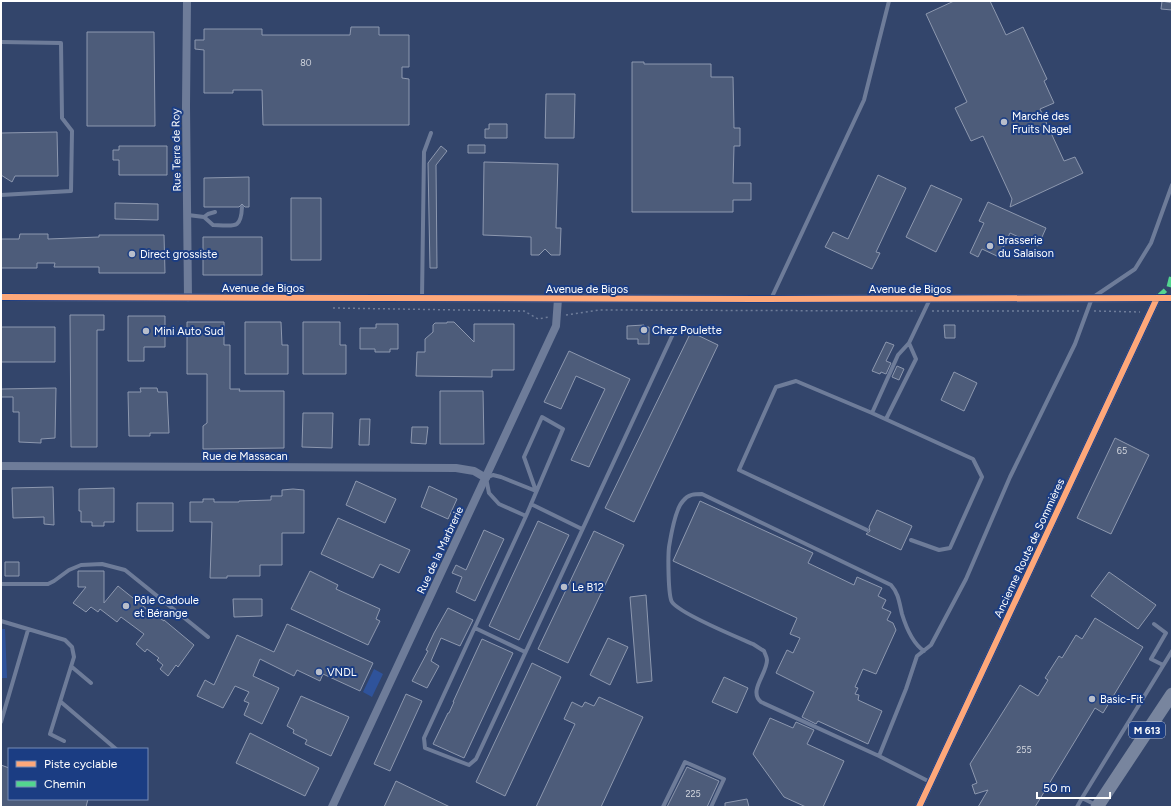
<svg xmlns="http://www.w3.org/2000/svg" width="1173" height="808" font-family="Figtree,sans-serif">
	<rect width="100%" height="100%" fill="#33456b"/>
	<!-- green -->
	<path fill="#2f539b" d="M1,629H5L7,678H1Z
		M374,669L383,674L372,697L363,692Z"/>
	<!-- building -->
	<path fill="#4d5c7a" stroke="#8d98af" d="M954,1H990L1006,35L1023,27L1047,79L1044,81L1054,103L1040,109L1064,161L1075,157L1083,173L1010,207L1012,199L983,136L971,141L955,108L967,102L926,14Z
		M1162,1L1172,3V10L1161,9Z
		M351,27H379V35H409V67H402V78L409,79V125H263L262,90H233V93H204V50L195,49V40H204V29H262V35H350Z
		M87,32H154L155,126H87Z
		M632,62H644V64H711V77H733L734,128H740V146H734L733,183H751V200H733V212H632Z
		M546,94H575L574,138H545Z
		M489,124H507V138H485V129H489Z
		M57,132L58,176H15L12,182L1,175V133Z
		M468,145H485V153H468Z
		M119,146H167V175H119V160H113V150H119Z
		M441,146L447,151L436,165L437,268H430L428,163Z
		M484,162L558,164L556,228H561L560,255H551L545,249L539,255H531V237L483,235Z
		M878,175L906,188L876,252L880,253L872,269L825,247L833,232L848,239Z
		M249,177V207H245L242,204L239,207H204V178Z
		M931,185L962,199L936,252L906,237Z
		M291,198H321V260H291Z
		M988,202L1046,228L1038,246L1010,233L999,257L982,249L978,257L970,253L984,223L979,221Z
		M115,203L158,204V220L115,219Z
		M20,234H48V239L99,237V235H164L165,273H99V267H54L55,263H37V268H1V239H19Z
		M203,237H262V275H203Z
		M70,315H104V330H97V447H71Z
		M128,316H165V347H144V361H128Z
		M187,322H224V345H230V389H240L239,391H284V448L203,449V426L207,423V374H187Z
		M245,322H281L282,345H288V374H245Z
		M303,322H340V345H346V374H303Z
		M447,322H454L474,342V324H514V370H492V377L416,376L417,352H425V339L433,332V325L435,323H447Z
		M376,324H398V349H390V352H375V349H360V328H376Z
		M644,325V327H649V344H638V339H627V326Z
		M944,325H955V338H945Z
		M1,327H55V362H1Z
		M691,332L718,345L634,522L605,508Z
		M886,342L894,345L886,361L891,363L886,374L881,372L880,374L872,371Z
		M569,351L630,379L589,467L571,460L605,389L576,376L561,409L544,402Z
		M897,366L904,369L899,380L892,377Z
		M954,372L977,383L964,411L941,400Z
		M56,388L55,438L41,439V443L19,442V412H13V397H1V389Z
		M140,388H157L158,392H167L169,433H150V436H129L128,392H141Z
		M440,391H483L484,444H440Z
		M303,413H333L332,448L302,447Z
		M360,419H370L369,445H359Z
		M412,427H428L426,444L411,443Z
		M1115,438L1149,455L1111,534L1077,518Z
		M356,481L396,499L385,523L346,505Z
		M429,486L457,499L448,519L421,507Z
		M53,487L54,525L44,524V517L13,518L12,488Z
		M114,488V522H104V526H92V522H81V511H79V489Z
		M293,489L304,490V533H282V565H260V576H227V578H210L212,522H190V502H203V499H214V502H239V501L271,500V496H282V490Z
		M700,501L813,553L808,563L854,585L857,577L882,588L878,596L886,600L882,608L891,612L887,620L893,623L896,630L876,674L863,669L855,687L858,688L855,694L859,695L858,700L882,711L868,744L818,721L816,724L802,717L814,692L776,673L787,650L793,653L800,638L790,634L797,618L673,561Z
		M137,503H173V531H137Z
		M877,510L912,526L901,550L866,534L870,531L869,527Z
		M338,518L410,550L399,573L380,564L373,578L321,554Z
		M538,521L569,535L519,640L489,626Z
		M484,530L504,539L475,601L456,592L462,577L452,573L456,565L466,570Z
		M594,531L624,545L568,663L538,649Z
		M5,562H19V576H5Z
		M78,571H104V603L118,586L148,610L164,621V620L194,645L178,667L176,665L168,676L160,669L163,665L157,660L159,658L147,649L145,652L136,644L144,634L121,617L117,622L100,609L98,612L91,607L86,612L73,603L86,587H78Z
		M310,571L338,585L336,589L380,609L376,619L380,621L368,645L291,609Z
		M1109,572L1156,605L1138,629L1091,596Z
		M646,595L652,681L637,683L630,597Z
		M233,599H262V616L234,617Z
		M448,608L473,620L460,646L441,638L431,661L439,666L427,688L412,681L428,651L426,650L434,633Z
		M1095,618L1143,647L1103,713L1095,708L1035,807H978L988,790L975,794L972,785L977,783L970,764L1020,685L1038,696L1048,680L1045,678L1059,656L1062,658L1076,635L1082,639Z
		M287,624L373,663L360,691L323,674L320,681L297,670L294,676L260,659L253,676L279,688L262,724L244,715L249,703L244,701L249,692L235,686L223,708L197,696L205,680L214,685L237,635L274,652Z
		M608,638L628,647L610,685L590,675Z
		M482,639L513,653L464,758L433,744L448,713H449L454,702H453Z
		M532,663L561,677L505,796L476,782Z
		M724,677L748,688L737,713L712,702Z
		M406,694L422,701L390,771L374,764Z
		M301,696L349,717L331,756L305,744L307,740L293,733L294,730L287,726Z
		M599,697L643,717L601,807H536L575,724L564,719L572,702L582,707L585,702L594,706Z
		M770,718L793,728L796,722L814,730L807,744L844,761L823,807H806L784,797L753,754Z
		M250,733L319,768L305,796L236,763Z
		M1,765L9,768V799H88L86,807H1Z
		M687,767L719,781L707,807H667Z
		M396,781L450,807H384Z
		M747,799L749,807H725V803Z"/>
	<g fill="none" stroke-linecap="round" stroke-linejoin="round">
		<!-- path -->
		<path stroke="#6e7c99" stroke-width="1.5" stroke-dasharray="2 3" stroke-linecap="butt" d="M333,308L524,311L538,319L549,317
			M932,311H1080
			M1094,311L1140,312
			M566,315L599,310L916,311"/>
		<!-- lane -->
		<path stroke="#6e7c99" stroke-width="4" d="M1,42L61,43L62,118L72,131L71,191L1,195
			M188,215L204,217L213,225C233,225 241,231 242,207
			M204,217L208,214L215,212
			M422,298L424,152L431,133
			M771,299L864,100L889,1
			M872,413L973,459L982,477L950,548L939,550L911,540
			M886,419L916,359L909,343
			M536,491L524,457L542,417L563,429L526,516L424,738L425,748L469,765L476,759L673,334
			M531,504L582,529
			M526,516L499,504L489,493L486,478L493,475L501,477L536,491
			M867,530L739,470L776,387L796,381L872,413L898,355L909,343L930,299
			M1,584H48L54,581L69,570L81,565L102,564L125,570L208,637
			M1,621L65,640L72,647L74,657L50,734L64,741
			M1154,624L1166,633L1151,659L1163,665
			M475,628L525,652
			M72,667L91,683
			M61,702L116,749
			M1,722L28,630
			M879,756L761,702C748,691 767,674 767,660C767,657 765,654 764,651L753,644C737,637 680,614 672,602C668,596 668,556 669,547C671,535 675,509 683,501C688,494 695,494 702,494L891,585C899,594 899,602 902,614C906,627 912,643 924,651
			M930,782L879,756L906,689L917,656L931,645L966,579L1010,477L1075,344L1092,298L1135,269L1151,243L1172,185
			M1096,805L1082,798L1172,651
			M663,807L685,762L724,779L711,807
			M1077,807L1082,798"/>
		<!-- street -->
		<path stroke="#6e7c99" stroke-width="8" d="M187,1L186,106L188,298
			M1,297L757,299L1172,298
			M1,466L456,468L474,471L486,478
			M332,807L556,326L558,299
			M919,807L1157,298"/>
		<!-- primary -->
		<path stroke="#78859e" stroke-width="13" d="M1097,807L1172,694"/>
		<!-- quiet -->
		<path stroke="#53d58f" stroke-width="5" stroke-dasharray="10 5" stroke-linecap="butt" d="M1158,297L1169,287L1172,275"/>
		<!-- cycleway casing -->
		<g stroke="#1b3d83" stroke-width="8">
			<path id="cycleway" d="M1,297L757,299L1172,298
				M919,807L1157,298"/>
		</g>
		<!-- cycleway -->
		<use href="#cycleway" stroke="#fea87a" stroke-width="6"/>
	</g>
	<!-- markers -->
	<g fill="#b8becb" stroke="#1b3d83" stroke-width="1.5">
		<circle cx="1004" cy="122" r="4"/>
		<circle cx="990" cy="246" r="4"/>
		<circle cx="132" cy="254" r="4"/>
		<circle cx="644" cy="330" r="4"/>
		<circle cx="146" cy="331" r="4"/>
		<circle cx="564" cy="587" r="4"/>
		<circle cx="126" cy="606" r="4"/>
		<circle cx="319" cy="672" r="4"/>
		<circle cx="1092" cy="699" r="4"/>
	</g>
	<g text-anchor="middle" stroke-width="4" stroke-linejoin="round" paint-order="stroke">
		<!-- number labels -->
		<g font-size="9" fill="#d2d6de">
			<text x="306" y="66">80</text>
			<text x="1122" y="454">65</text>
			<text x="1024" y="753">255</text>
			<text x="693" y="797">225</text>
		</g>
		<!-- shield labels -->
		<rect fill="#1b3d83" stroke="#bbc5da" stroke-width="1" x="1129" y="722" width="36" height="16" rx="3"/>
		<g font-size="10" font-weight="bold" fill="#fff">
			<text x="1147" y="734">M 613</text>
		</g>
		<!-- poi labels -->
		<g font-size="11" fill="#fff" stroke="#1b3d83" text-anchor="start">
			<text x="1012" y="120">Marché des<tspan x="1012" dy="13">Fruits Nagel</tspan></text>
			<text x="998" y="244">Brasserie<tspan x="998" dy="13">du Salaison</tspan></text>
			<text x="140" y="258">Direct grossiste</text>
			<text x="652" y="334">Chez Poulette</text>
			<text x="154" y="335">Mini Auto Sud</text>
			<text x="572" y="591">Le B12</text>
			<text x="134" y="604">Pôle Cadoule<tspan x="134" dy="13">et Bérange</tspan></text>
			<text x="327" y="676">VNDL</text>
			<text x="1100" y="703">Basic-Fit</text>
		</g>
		<!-- street labels -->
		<g font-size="11" fill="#fff" stroke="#1b3d83">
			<text transform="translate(176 150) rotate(-91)" y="4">Rue Terre de Roy</text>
			<text x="263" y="292">Avenue de Bigos</text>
			<text x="587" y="293">Avenue de Bigos</text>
			<text x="910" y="293">Avenue de Bigos</text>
			<text x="245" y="460">Rue de Massacan</text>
			<text transform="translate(1029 548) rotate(-65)" y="4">Ancienne Route de Sommières</text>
			<text transform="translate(440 550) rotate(-65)" y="4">Rue de la Marbrerie</text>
		</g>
	</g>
	<!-- border -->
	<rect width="1173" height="808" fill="none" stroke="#ffffff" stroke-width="4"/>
	<!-- legend -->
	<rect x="8" y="748" width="140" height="52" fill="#1b3d83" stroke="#768bb5"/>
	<rect x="16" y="761" width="20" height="6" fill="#fea87a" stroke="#768bb5"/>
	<text x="44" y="768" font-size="12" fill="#ffffff">Piste cyclable</text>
	<rect x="16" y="781" width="20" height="6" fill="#53d58f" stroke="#768bb5"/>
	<text x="44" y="788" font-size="12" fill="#ffffff">Chemin</text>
	<!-- scale -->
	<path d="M1037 792v6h73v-6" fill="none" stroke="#ffffff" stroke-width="2"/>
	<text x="1043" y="792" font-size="12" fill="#ffffff" stroke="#1b3d83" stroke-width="3" paint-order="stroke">50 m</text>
</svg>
